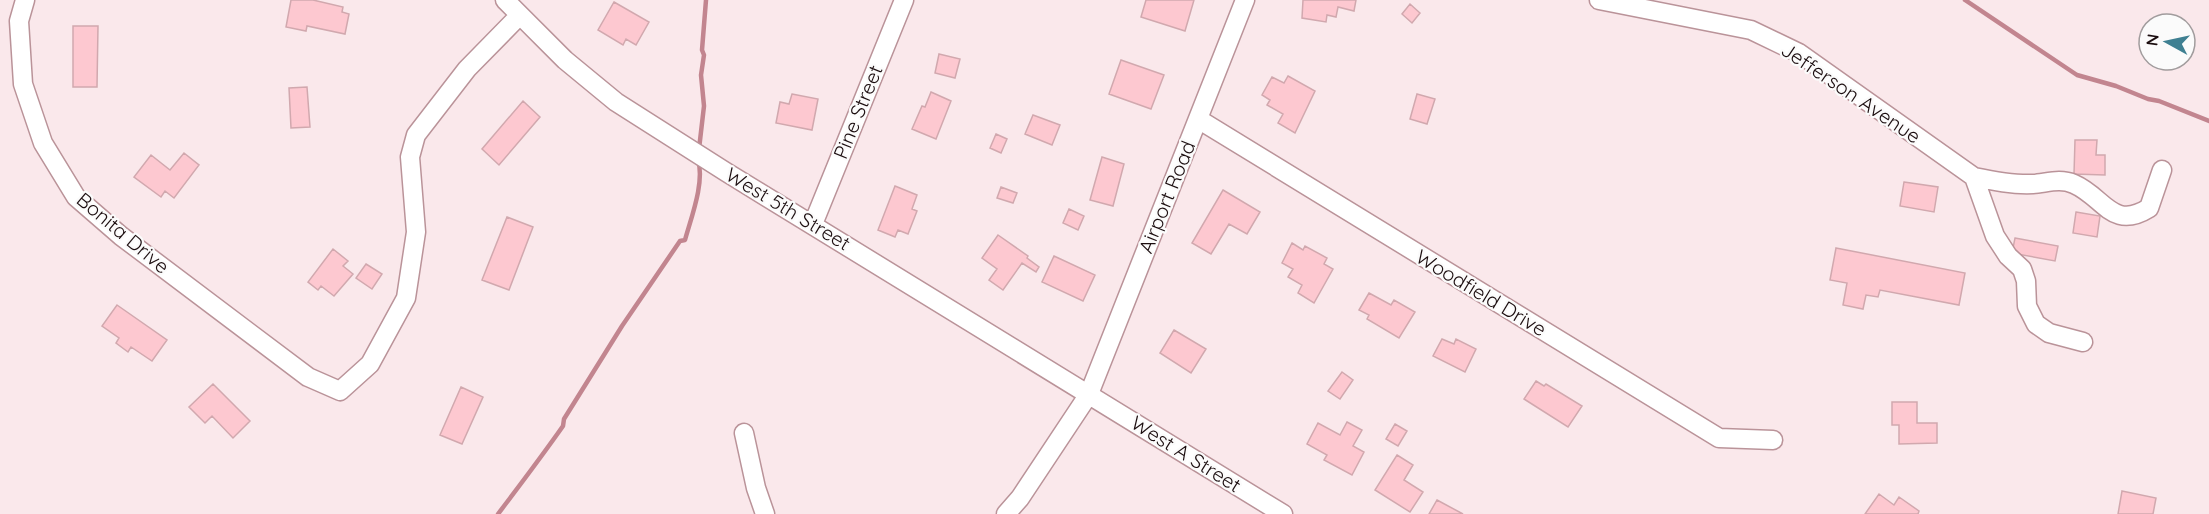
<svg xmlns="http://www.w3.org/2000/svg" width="2209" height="514" font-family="Quicksand,sans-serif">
	<rect width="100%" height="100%" fill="#fae8eb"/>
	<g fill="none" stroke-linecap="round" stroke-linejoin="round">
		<!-- stream -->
		<path stroke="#c2858f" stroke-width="4.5" d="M1965,0L2077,75L2116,86L2148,99L2159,101L2209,121
			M699,149L704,106L701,75L704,55L702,50L706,0
			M498,514C520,485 542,456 563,426L564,419L622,326L680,241L685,240C691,218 705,182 698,160"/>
	</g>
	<!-- building -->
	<path fill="#fdc8d0" stroke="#d1a8ae" stroke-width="1.5" d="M291,0H313L343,7L342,12L349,14L345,34L307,26L306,31L286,27Z
		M1146,0H1194L1185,31L1141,17Z
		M1303,0H1356L1354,11L1338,7L1336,17L1327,15L1326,22L1302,18Z
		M614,2L649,22L636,45L626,39L623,45L598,30Z
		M1410,4L1420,13L1412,23L1402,14Z
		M73,26H98L97,87H73Z
		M939,54L960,59L955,78L935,73Z
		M1121,60L1164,75L1151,109L1109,94Z
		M1288,76L1315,91L1295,133L1278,123L1283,114L1267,105L1270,100L1262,95L1272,77L1284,83Z
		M307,87L310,127L291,128L289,88Z
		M931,92L951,101L936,139L912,129L922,106L925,107Z
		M792,94L818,99L812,130L776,123L780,102L789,104Z
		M1417,94L1435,99L1427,124L1410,119Z
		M523,101L540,117L499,165L482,149Z
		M1033,115L1060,125L1052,145L1025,134Z
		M996,134L1007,139L1001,153L990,148Z
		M2075,140H2097L2096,155H2105V175L2074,174Z
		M184,153L199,165L174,198L165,191L161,197L134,177L151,155L170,170Z
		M1102,157L1124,164L1113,206L1090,200Z
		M1904,182L1938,187L1934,212L1900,206Z
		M895,186L917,195L912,209L917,211L908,234L898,230L895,237L878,230Z
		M1001,187L1017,193L1013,203L997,198Z
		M1223,190L1260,212L1247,234L1229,224L1211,254L1192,243Z
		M1069,209L1084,216L1078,230L1063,223Z
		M2076,212L2100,216L2097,237L2073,233Z
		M507,217L533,227L509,290L482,280Z
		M998,235L1028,256L1027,258L1039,267L1036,272L1022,263L1003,290L989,280L997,269L982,258Z
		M2015,238L2058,246L2055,261L2012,253Z
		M1292,243L1303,250L1305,246L1327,258L1324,264L1333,269L1314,303L1298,293L1302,285L1288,277L1293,269L1282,263Z
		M1836,248L1965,273L1959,305L1880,290L1878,297L1866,295L1863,309L1843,305L1847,283L1830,280Z
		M333,249L348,261L343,266L353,274L334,296L321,286L318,290L308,282Z
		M1054,256L1095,275L1083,301L1042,282Z
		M366,264L382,274L372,289L356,278Z
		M1369,293L1391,305L1394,300L1415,312L1399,338L1367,319L1369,315L1359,310Z
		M117,305L167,340L152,361L131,347L128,352L116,343L119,338L102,326Z
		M1174,330L1206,349L1191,373L1160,353Z
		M1442,339L1454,344L1456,339L1476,349L1465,372L1433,356Z
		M1342,372L1353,380L1340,399L1328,391Z
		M1536,381L1544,386L1546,384L1582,406L1568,427L1524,399Z
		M213,384L250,421L233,438L212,416L205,423L189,407Z
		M461,387L483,397L462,444L440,435Z
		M1892,402H1917V423H1937V443L1899,444V425H1892Z
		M1347,422L1362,430L1353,446L1364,452L1352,475L1324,460L1327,455L1307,444L1318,423L1340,435Z
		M1395,424L1407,431L1398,446L1386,439Z
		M1397,455L1413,465L1404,480L1423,492L1410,512L1375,490Z
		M2122,491L2156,498L2153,514H2118Z
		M1879,494L1894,505L1899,497L1919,511L1918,514H1865Z
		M1437,500L1463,514H1429Z"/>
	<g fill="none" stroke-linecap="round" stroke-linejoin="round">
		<!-- minor casing -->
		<g stroke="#ba9399" stroke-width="21">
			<path id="minor" d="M25,0L19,21L23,84L43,143L76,197L121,236L308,377L340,391L370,364L406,298L416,232L410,157L416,135L467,69L519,16
				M505,0L565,60L616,102L726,172L1283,514
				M1599,0L1751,30L1799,53L1974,177C1993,181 2013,185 2033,184C2047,183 2060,178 2074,184C2104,197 2112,231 2149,208L2162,170
				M1198,119L1719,438L1773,440
				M1974,177L1995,236L2008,256L2022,269L2026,281L2027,306L2036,324L2049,333L2083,342
				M813,224L904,0
				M744,433L756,488L765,514
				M1006,514L1020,498L1089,394L1245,0"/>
		</g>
		<!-- minor -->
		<use href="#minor" stroke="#fff" stroke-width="18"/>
	</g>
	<g text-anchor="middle" stroke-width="4.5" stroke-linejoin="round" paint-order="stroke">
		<!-- street labels -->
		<g font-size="20" fill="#1b0d0f" stroke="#fbfbfb">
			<text transform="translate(1851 93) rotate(34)" y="7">Jefferson Avenue</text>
			<text transform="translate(858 112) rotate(-68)" y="7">Pine Street</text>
			<text transform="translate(1167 197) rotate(-68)" y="7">Airport Road</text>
			<text transform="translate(788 209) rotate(31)" y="7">West 5th Street</text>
			<text transform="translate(123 233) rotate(40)" y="7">Bonita Drive</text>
			<text transform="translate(1481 293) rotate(31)" y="7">Woodfield Drive</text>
			<text transform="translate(1186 454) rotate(32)" y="7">West A Street</text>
		</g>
	</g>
	<!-- north arrow -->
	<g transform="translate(2167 42) rotate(278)"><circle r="28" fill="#fbfbfb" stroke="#a19c9d" stroke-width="1.5"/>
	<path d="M0-4.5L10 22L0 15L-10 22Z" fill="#3f8092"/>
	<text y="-9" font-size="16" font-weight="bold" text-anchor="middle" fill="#1b0d0f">N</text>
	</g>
</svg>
